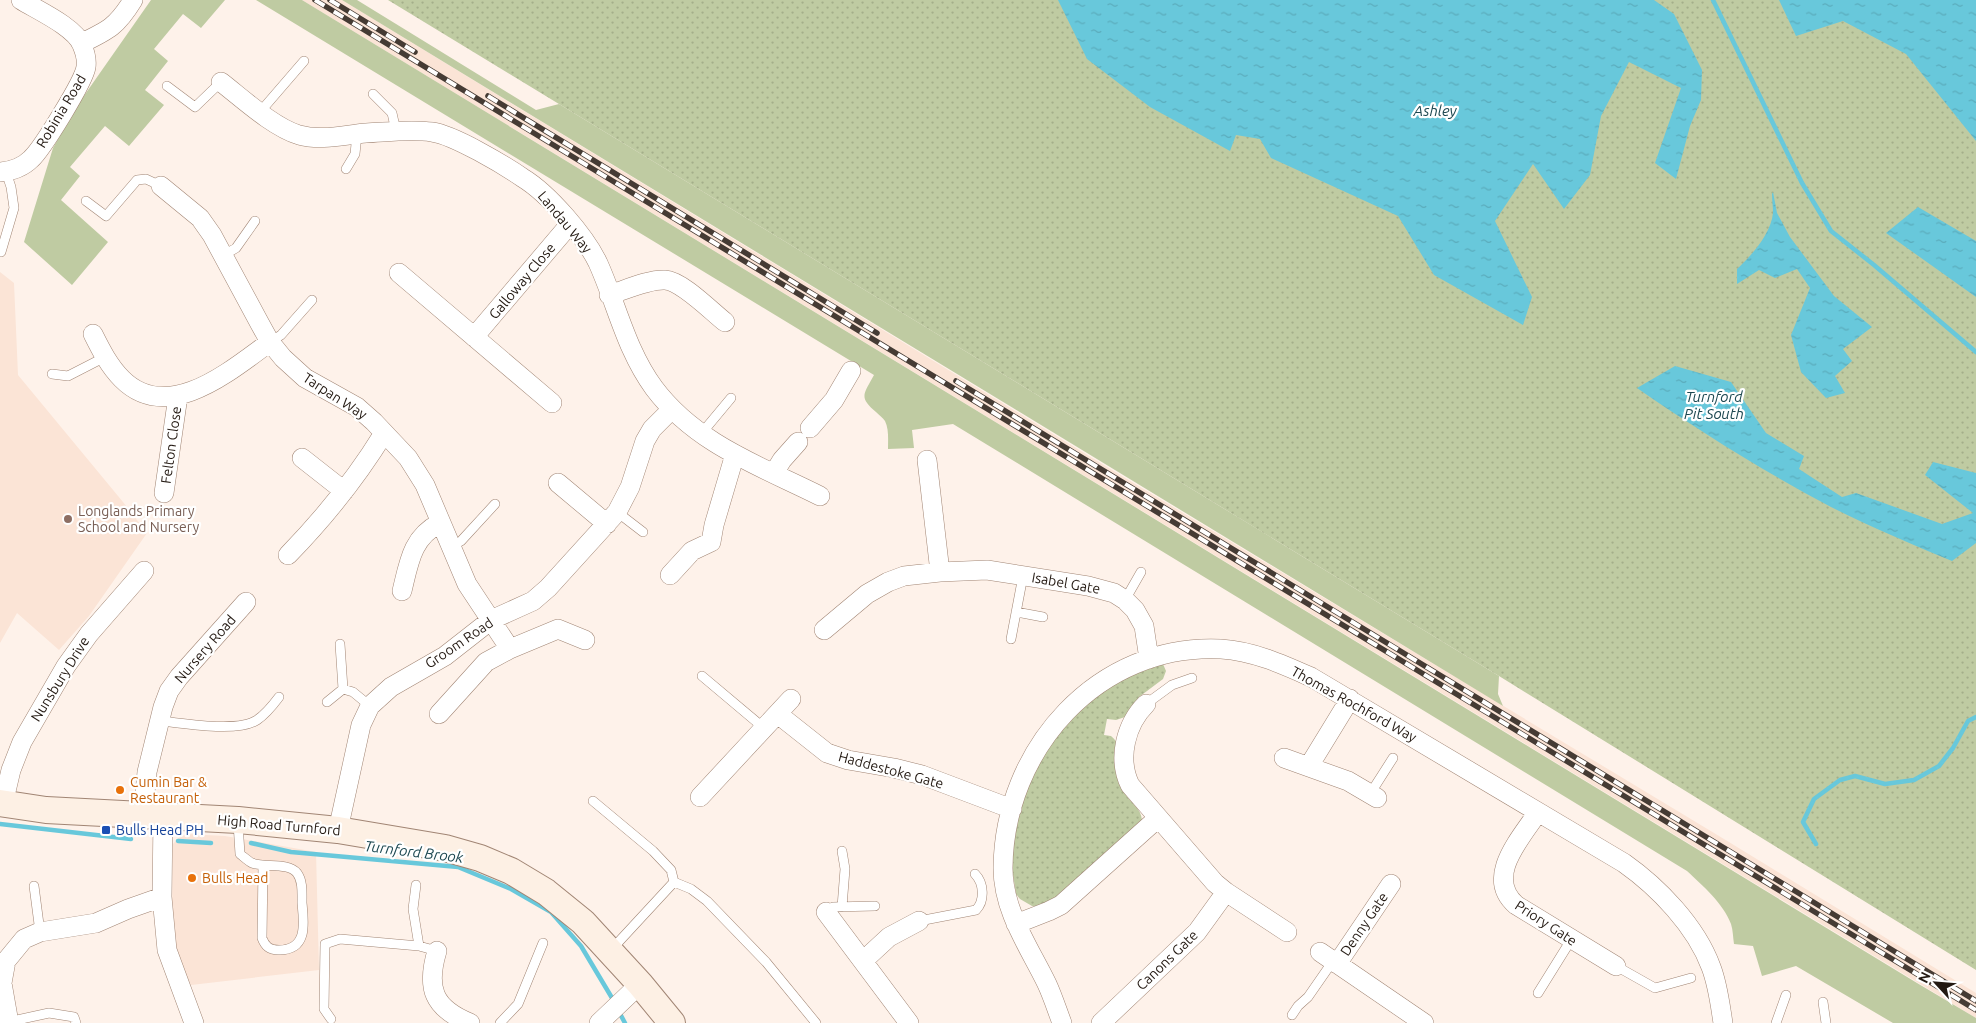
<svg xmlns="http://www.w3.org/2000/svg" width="1976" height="1023" font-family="Ubuntu,sans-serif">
	<defs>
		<pattern id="park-dots" width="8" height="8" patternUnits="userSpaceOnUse" patternTransform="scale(1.25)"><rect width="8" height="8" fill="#bfcba2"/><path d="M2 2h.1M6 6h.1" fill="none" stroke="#a4ae8a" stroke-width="1.8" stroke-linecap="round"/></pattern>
		<pattern id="water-ripples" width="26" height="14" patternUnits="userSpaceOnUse" patternTransform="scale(1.25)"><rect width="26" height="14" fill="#68c8db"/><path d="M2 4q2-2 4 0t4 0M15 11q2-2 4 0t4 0" fill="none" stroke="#5aabbb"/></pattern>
	</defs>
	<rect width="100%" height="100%" fill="#fef2ea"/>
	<!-- built -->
	<path fill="#fbe4d6" d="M302,0H342L1117,473L1724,839L1976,993V1018Z
		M0,272L14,283L18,375L123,502L147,533L89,616L59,650L17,613L0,643Z
		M187,834L225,836L316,852L319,970L191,985L181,964L174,941L172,907L173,844L180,836Z"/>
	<!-- green -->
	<path fill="#bfcba2" d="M151,0H225L201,28L183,14L154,49L168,61L145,90L164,105L129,146L105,126L70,167L80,176L61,200L108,242L72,285L24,242L53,148L74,110Z
		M256,0H302L1917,983L1976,1018V1023H1893L1796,966L1762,976L1753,946L1734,944C1733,938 1733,930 1731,924C1723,903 1703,886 1687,871L953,424L912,430L914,448L888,449C888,440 889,429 885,421C883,418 879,415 876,412C858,397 864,394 874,375Z
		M342,0H357L536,110L559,104L1499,676L1498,694L1503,706Z"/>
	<!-- park -->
	<path fill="url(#park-dots)" d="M388,0H1976V970L1499,676Z
		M1163,664L1166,671L1163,679L1139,697L1125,717L1116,720L1107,719L1104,735L1111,736C1127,748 1117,773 1123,789C1128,803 1143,807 1142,823L1054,901L1039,907L1032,906L1020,899L1016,894L1012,868V845L1022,800L1044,750L1087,701L1125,677Z"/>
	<!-- water -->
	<path fill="url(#water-ripples)" d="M1058,0H1654L1674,14L1702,70L1701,100L1690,126L1676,179L1655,163L1681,88L1629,62L1601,116L1590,175L1564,209L1533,164L1495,221L1532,297L1523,325L1434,275L1398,216L1271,158L1260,139L1236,135L1230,151L1150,107L1087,59Z
		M1779,0H1976V141L1906,54L1843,21L1796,36Z
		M1773,192L1777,213L1790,237L1834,296L1872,327L1843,349L1852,361L1835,376L1845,393L1826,398L1801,372L1791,335L1810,288L1797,269L1775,278L1759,270L1737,284V269C1751,256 1771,234 1773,213C1773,207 1772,200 1772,194Z
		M1918,207L1976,241V297L1886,233Z
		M1675,366L1731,382L1766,433L1804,456L1799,469L1842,497L1856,493L1942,524L1973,513L1925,475L1933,462L1976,473V543L1952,561C1911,544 1871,527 1831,507C1765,472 1699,431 1637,388Z"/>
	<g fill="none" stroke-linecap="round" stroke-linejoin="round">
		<!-- stream -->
		<path stroke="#68c8db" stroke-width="4.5" d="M1713,0L1802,183L1831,231L1874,265L1976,352
			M0,824L131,839
			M178,841L211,843
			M251,843L291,852L458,867L511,889L551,912L581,946L615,1003
			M1816,844L1803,822L1814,799L1840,780L1855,776L1885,784L1914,780L1939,766L1953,748L1968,721L1976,717
			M618,1010L625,1023"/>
		<!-- lane casing -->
		<g stroke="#a18574" stroke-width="10">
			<path id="lane" d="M167,86L195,107L221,82
				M373,94L392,113L396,131
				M260,112L304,61
				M346,169L355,154L357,134
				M86,201L106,216L137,180L146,179L161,186
				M1,252L14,208L11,187L6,172
				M224,255L236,248L255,221
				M270,342L281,335L312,300
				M52,374L68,376L105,357
				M701,434L731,398
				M617,512L643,532
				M451,547L461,541L495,504
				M1125,600L1141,572
				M1016,612L1043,617
				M1011,639L1023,576
				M340,644L343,689
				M702,676L765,729
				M327,702L343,689L353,692L370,706
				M1146,704L1172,685L1192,678
				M160,721C183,723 238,733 257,720C266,714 273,705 279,697
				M1370,794L1393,758
				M593,801L653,851L671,870L674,882
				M238,823L240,854C244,857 248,861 252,863C265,868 288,862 297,873C303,881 302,893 302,903C304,923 308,950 279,950C269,950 265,946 262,938L263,866
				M416,885L413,909L419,946
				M34,886L40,932
				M842,907L845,869L842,851
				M826,912L833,907L875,906
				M919,921L976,910C985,901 984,883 975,874
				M612,949L674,882L691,889L707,901L766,962L816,1023
				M1616,966L1655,988L1691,978
				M1538,993L1571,940
				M1823,1002L1826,1023
				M1292,1015L1298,1006L1308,997L1333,961
				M331,1019L324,1009L325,944L340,939L419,946L437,951
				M8,1022L49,1013L74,1017L76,1023
				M500,1023L518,1004L543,943
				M1776,1023L1786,995"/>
		</g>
		<!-- street casing -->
		<g stroke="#a18574" stroke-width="20">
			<path id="street" d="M82,43C109,30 117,26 133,0
				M221,82C243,99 273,127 299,135C321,141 343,135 366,133C388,132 411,129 432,132C454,135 504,165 523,178C549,194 585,236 598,263C617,305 626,350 654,388C696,444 760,466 820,496
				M0,172C12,171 22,168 31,159C42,149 84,81 86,67C87,60 85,52 82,45C75,27 37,10 21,0
				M161,186L200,218L212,235L260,324L270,342L283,358L305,378L357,407L374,422L408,458L425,485L467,584L510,649
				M399,273L552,403
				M609,295C625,290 649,279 665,280C682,281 711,311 725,322
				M93,334C101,350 109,366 122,379C168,425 231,370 270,342
				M474,337L570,224
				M810,428L834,400L851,371
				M302,458L344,491
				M927,460L940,572
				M774,473L782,460L798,442
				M558,483L607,524
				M164,493L178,396
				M288,555C324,518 357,477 384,433
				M670,575L692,551L711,542L714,525L735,454
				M402,591C409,562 412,537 440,523
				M824,630L867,594L888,582L904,576L940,572L987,570L1088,586L1114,593L1125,600L1135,610L1144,626L1149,659
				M1146,704C1126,724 1117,758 1130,785L1215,883L1226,892L1287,932
				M439,714L486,662L510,649L558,629L585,640
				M779,715L827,753L848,760L894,768L922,775L1012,809
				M1284,758L1348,781L1377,798
				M1309,766L1350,699
				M700,797L791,699
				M3,804L11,770L22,742L66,666L89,634L144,571
				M1538,812C1521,838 1484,877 1516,905L1616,966
				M143,814L147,772L163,707L169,691L179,677L246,602
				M163,816L162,897L167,950L194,1023
				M338,830L361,725L370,706L391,687L445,656L491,620L533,601L548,588L617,512L630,487L645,441L652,429L672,409
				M826,912L909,1023
				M1016,924L1049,911L1061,905L1158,818
				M437,951C426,988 433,1008 470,1023
				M1320,952L1424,1023
				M863,961L889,937L919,921
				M1337,964L1391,884
				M9,1023L2,983L6,961L24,939L40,932L96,923L128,909L162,897
				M599,1023L640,984
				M1062,1023C1057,1010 1053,997 1047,984C1029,947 1003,911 1003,868C1004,749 1098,643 1221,649C1253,651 1282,664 1311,677L1624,863C1658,887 1696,926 1711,967C1718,985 1720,1004 1723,1023
				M1101,1023L1197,932L1226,892"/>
		</g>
		<!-- secondary casing -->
		<g stroke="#a18574" stroke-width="28">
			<path id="secondary" d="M0,803L46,810L238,820L338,830L445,848L480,858L511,871L546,892L583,922L640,984L672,1023"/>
		</g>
		<!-- lane -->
		<use href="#lane" stroke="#fff" stroke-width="9"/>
		<!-- street -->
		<use href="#street" stroke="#fff" stroke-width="19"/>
		<!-- secondary -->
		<use href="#secondary" stroke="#fdf0e4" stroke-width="26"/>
		<!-- rail casing -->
		<g stroke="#453b34" stroke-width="5.5">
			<path id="rail" d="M315,0L1976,1010
				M330,0L415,52
				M488,96L877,333
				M956,381L1976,1001"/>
		</g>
		<!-- rail -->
		<use href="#rail" stroke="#fff" stroke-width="4" stroke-dasharray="11" stroke-linecap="butt"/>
	</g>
	<!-- markers -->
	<circle fill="#8d6e63" stroke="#fff" stroke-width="2" cx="68" cy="519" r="5"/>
	<g fill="#e8710a" stroke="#fff" stroke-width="2">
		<circle cx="120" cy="790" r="5"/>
		<circle cx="192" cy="878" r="5"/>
	</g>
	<rect fill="#1a4fb4" stroke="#fff" stroke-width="2" x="101" y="825" width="10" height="10" rx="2.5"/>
	<g text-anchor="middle" stroke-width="4.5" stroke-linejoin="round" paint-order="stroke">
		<!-- street labels -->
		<g font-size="14" fill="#231912" stroke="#fff">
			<text transform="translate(61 111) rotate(-59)" y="5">Robinia Road</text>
			<text transform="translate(565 222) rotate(50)" y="5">Landau Way</text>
			<text transform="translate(522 281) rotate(-50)" y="5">Galloway Close</text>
			<text transform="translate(335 396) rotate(33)" y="5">Tarpan Way</text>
			<text transform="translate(171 445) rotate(-82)" y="5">Felton Close</text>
			<text transform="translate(1066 583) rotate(10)" y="5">Isabel Gate</text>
			<text transform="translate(459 643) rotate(-34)" y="5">Groom Road</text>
			<text transform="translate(205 649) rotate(-49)" y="5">Nursery Road</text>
			<text transform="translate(60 679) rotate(-58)" y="5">Nunsbury Drive</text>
			<text transform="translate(1354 704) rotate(29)" y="5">Thomas Rochford Way</text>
			<text transform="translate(891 770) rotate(15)" y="5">Haddestoke Gate</text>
			<text transform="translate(279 825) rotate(5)" y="5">High Road Turnford</text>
			<text transform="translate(1546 923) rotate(33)" y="5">Priory Gate</text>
			<text transform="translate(1364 924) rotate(-56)" y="5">Denny Gate</text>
			<text transform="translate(1167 960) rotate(-44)" y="5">Canons Gate</text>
		</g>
		<!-- education labels -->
		<g font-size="14" fill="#785e54" stroke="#fff" text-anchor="start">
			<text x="78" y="516">Longlands Primary<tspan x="78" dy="16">School and Nursery</tspan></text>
		</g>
		<!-- food labels -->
		<g font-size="14" fill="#c56008" stroke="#fff" text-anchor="start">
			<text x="130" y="787">Cumin Bar &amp;<tspan x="130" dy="16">Restaurant</tspan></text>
			<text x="202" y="883">Bulls Head</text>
		</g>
		<!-- transit labels -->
		<g font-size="14" fill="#164399" stroke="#fff" text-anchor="start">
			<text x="116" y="835">Bulls Head PH</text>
		</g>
		<!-- water labels -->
		<g font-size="15" font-style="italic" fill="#1d4851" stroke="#fff">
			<text x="1435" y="116">Ashley</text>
			<text x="1714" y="402">Turnford<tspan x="1714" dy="17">Pit South</tspan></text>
			<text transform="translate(414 852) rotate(7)" y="5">Turnford Brook</text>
		</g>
	</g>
	<!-- north arrow -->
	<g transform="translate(1936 983) rotate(296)" stroke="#ffffff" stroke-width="4" paint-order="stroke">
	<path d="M0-4L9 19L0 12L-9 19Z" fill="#231912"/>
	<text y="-8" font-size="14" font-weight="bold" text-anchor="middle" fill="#231912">N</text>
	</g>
</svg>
